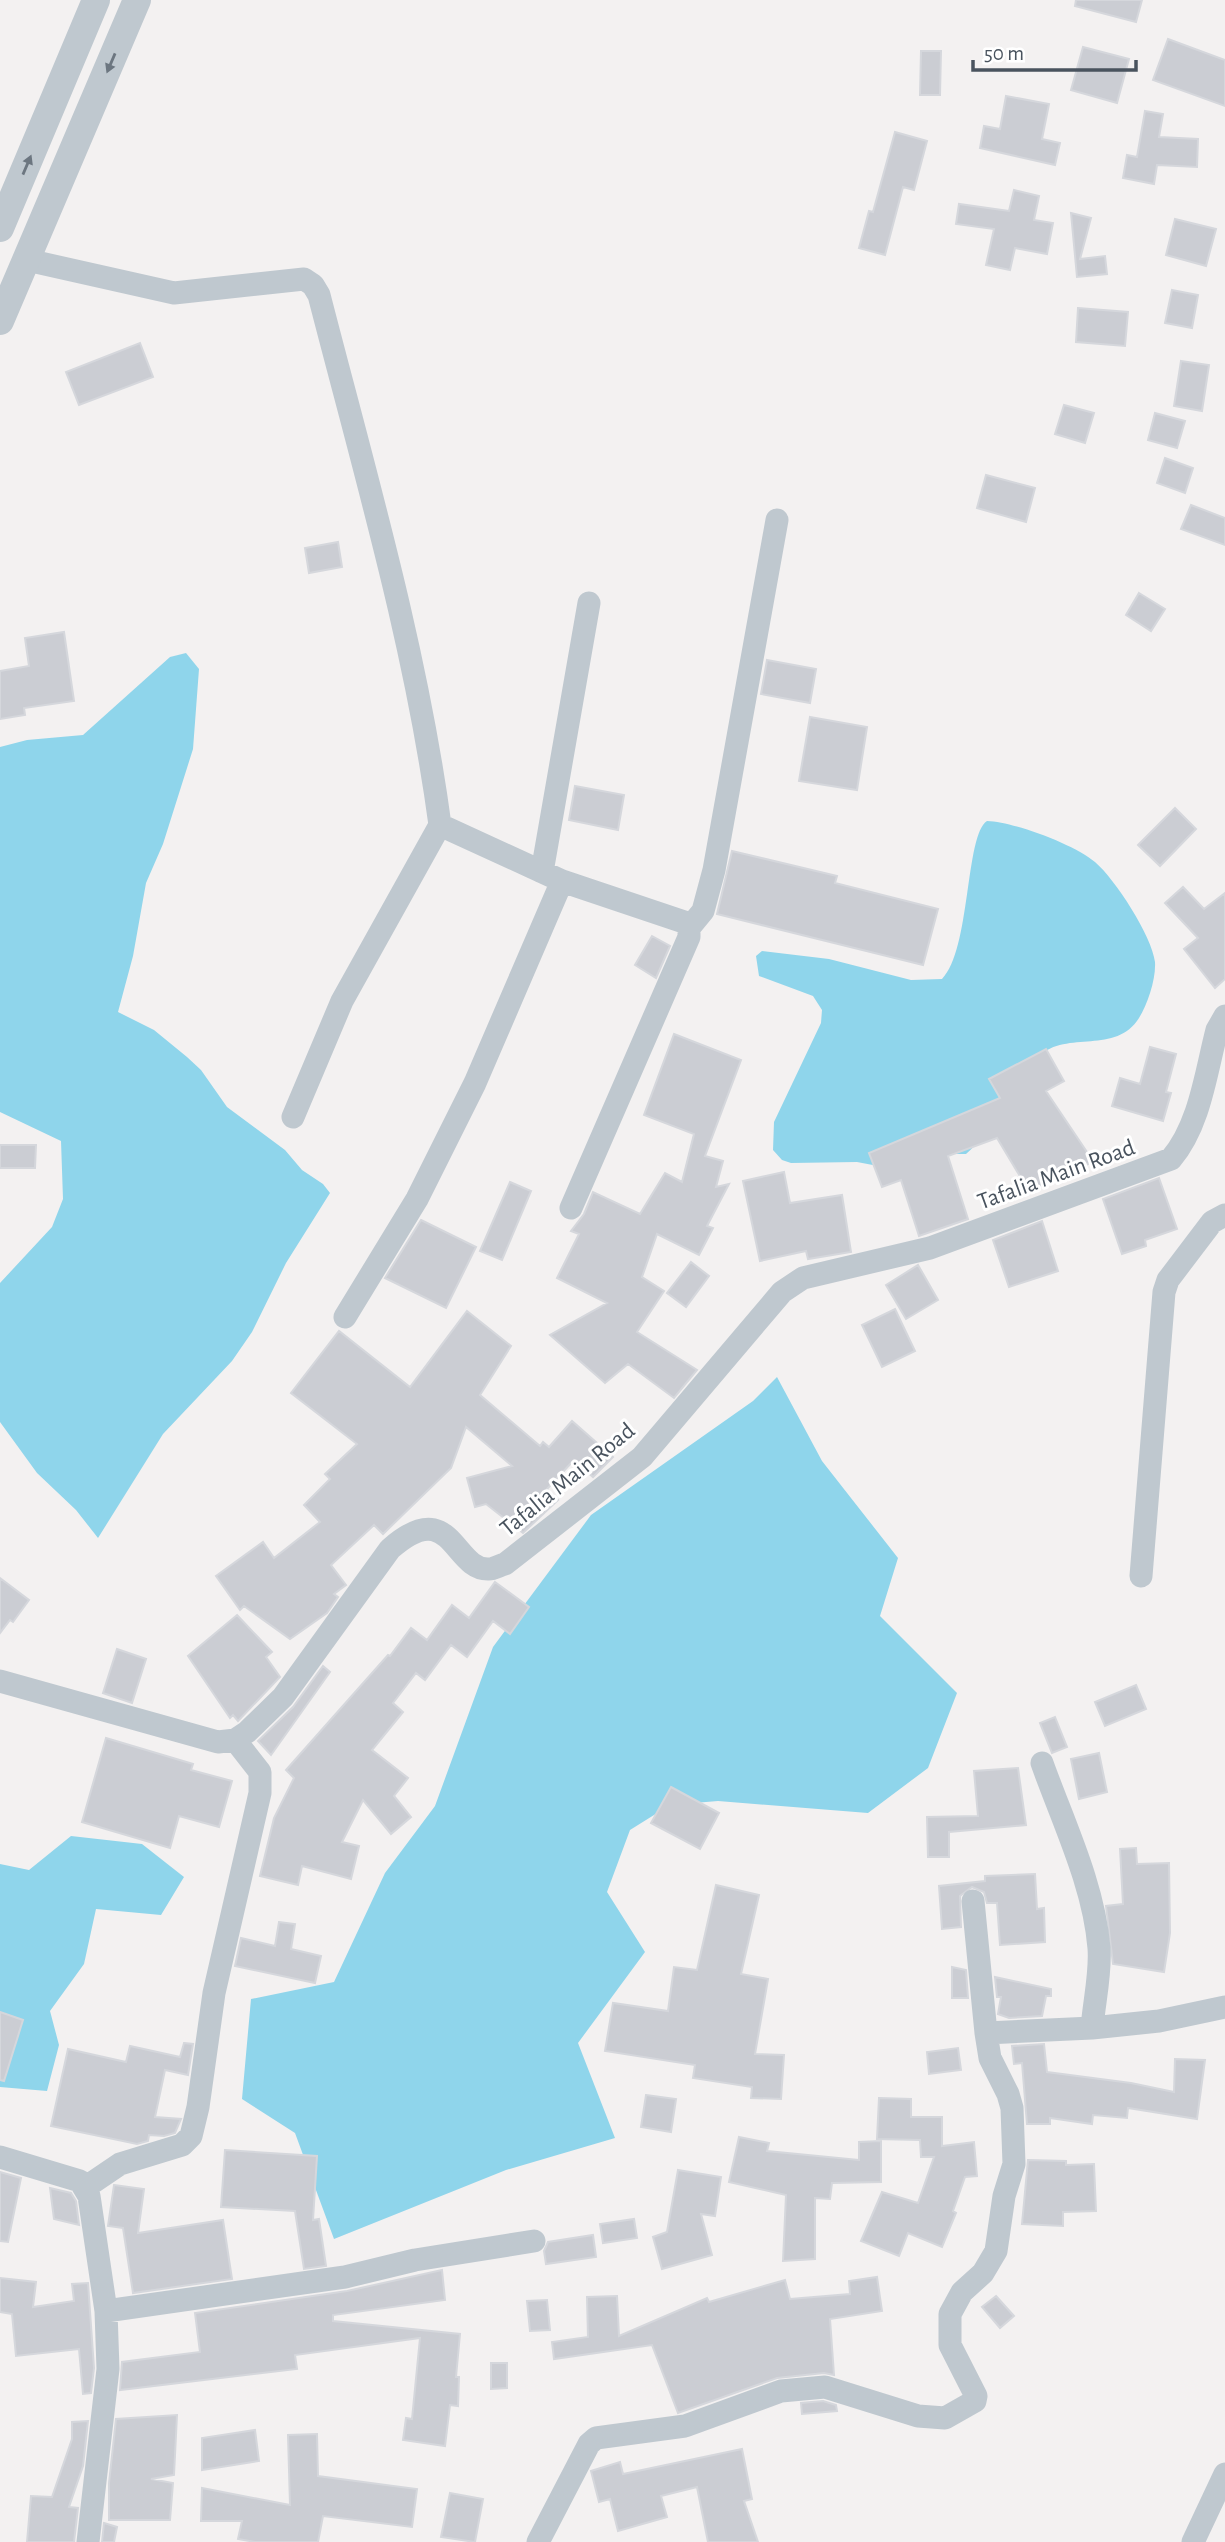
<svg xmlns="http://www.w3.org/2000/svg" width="1225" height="2542" font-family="'Alegreya Sans',sans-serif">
	<rect width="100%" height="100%" fill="#f3f1f1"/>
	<!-- water -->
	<path fill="#8fd5eb" d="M186,653L199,669L193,749L163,844L146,883L133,956L118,1012L154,1030L187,1057L201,1070L227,1107L285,1150L302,1170L323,1184L330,1193L286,1263L252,1332L232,1361L163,1434L98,1538L76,1510L37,1473L0,1422V1283L52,1227L63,1199L61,1141L0,1112V747L27,740L83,735L170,657Z
		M987,821C1015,822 1075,845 1095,862C1115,879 1152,936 1155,962C1156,979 1148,1003 1139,1018C1116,1055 1067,1030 1039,1056C1012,1080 996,1129 966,1154H956L944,1147L878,1166L857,1162L791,1163L782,1160L773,1150L774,1122L821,1023L822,1010L813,996L759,976L756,956L762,951L829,959L911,980L942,979C971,950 965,835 987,821Z
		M777,1377L822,1461L898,1558L880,1616L957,1693L928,1768L868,1813L718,1801L670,1805L630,1830L607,1892L645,1952L578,2043L615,2138L506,2170L334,2239L295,2133L242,2099L251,1999L334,1982L385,1873L435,1806L493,1647L591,1515L753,1401Z
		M71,1836L142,1844L184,1877L161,1915L96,1909L84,1964L50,2011L59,2045L47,2091L0,2087V1864L29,1870Z"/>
	<!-- building -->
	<path fill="#cbcdd3" stroke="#d5d7dc" stroke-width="2" d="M1076,0H1142L1136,22L1075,6Z
		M1168,39L1225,60V106L1153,80Z
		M1083,47L1129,59L1117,103L1071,90Z
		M921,51H941L940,95H920Z
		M1006,96L1049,104L1042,139L1060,143L1055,165L980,148L984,126L1000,129Z
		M1145,111L1163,114L1159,137L1198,139L1197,167L1157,165L1154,184L1123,178L1127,155L1137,157Z
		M895,132L927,141L914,190L903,187L885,255L859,248L869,211L873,212Z
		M1014,190L1039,196L1034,220L1053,223L1047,254L1015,248L1010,270L986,265L994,229L956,224L959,204L1009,211Z
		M1071,213L1091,218L1080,259L1105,256L1107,274L1077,277Z
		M1175,219L1216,229L1206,266L1166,255Z
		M1172,290L1198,295L1192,328L1165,323Z
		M1078,308L1128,312L1125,346L1076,342Z
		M140,343L153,377L79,405L66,372Z
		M1181,361L1209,365L1202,411L1174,406Z
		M1064,405L1094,413L1085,443L1055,434Z
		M1155,413L1185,421L1177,448L1148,440Z
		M1165,458L1193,468L1185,493L1157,483Z
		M986,475L1035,488L1026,522L977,508Z
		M1191,505L1225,518V545L1181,529Z
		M338,542L342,567L309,573L305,548Z
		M1139,593L1165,609L1151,631L1126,615Z
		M64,632L74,701L24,708L25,715L0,719V671L29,666L25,638Z
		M767,660L816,669L810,703L761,694Z
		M810,717L867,727L857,790L799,781Z
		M575,786L624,795L618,830L569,820Z
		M1175,808L1196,829L1160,866L1138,845Z
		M732,851L837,876L835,883L938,909L923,965L717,914Z
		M1183,887L1204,909L1225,893V979L1215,988L1184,949L1198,938L1165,903Z
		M652,936L670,946L656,978L635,965Z
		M674,1034L741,1060L705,1156L723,1161L716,1187L729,1184L707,1226L713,1228L699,1255L657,1234L642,1277L664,1291L637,1332L697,1370L674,1398L628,1364L605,1383L550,1335L607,1303L557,1278L579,1234L571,1231L584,1214L593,1192L640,1214L665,1173L682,1182L694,1134L644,1115Z
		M1150,1047L1176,1054L1166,1092L1171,1093L1163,1121L1112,1106L1120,1078L1140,1084Z
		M1046,1049L1064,1081L1046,1091L1093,1161L1077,1171L1074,1167L1030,1193L997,1138L948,1156L968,1219L919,1236L901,1180L882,1187L869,1153L1000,1098L989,1079Z
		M0,1145H36L35,1168H0Z
		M784,1172L790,1203L842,1195L851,1252L808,1259L806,1251L760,1261L743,1181Z
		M1159,1178L1177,1229L1145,1240L1146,1246L1122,1254L1103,1199Z
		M510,1182L531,1191L502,1260L480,1251Z
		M421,1220L476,1247L446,1308L385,1278Z
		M1042,1221L1058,1271L1009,1287L993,1240Z
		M691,1262L709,1276L686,1307L667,1293Z
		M918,1265L938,1300L906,1319L886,1285Z
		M895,1309L915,1351L882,1367L862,1325Z
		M467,1311L511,1346L480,1395L540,1446L543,1442L549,1447L572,1421L613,1457L593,1477L574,1460L547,1489L558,1500L523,1533L486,1504L475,1507L467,1478L512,1466L466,1427L451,1468L383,1534L374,1525L331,1565L346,1585L334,1594L338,1597L327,1613L290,1639L244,1606L240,1610L216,1576L263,1542L274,1558L320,1522L304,1505L330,1479L325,1474L357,1444L291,1393L339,1331L410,1387Z
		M0,1578L29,1600L13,1622L10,1620L0,1633Z
		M495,1582L529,1607L510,1634L493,1621L467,1657L451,1645L425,1680L416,1673L393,1703L403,1712L372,1750L408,1778L394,1796L411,1817L391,1834L363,1800L342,1842L359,1846L351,1879L302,1866L298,1885L260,1876L274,1818L294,1778L286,1770L388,1655L390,1656L411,1628L427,1640L452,1605L469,1618Z
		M237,1615L272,1652L266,1657L280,1677L238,1721L233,1715L230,1718L188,1656Z
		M117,1649L146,1659L132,1703L103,1693Z
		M323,1666L330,1672L271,1755L258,1741L293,1707Z
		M1136,1685L1146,1709L1105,1726L1095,1702Z
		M1055,1717L1067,1747L1052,1753L1040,1723Z
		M106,1738L193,1764L191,1770L232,1781L219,1827L179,1816L170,1848L82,1822Z
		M1099,1753L1107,1792L1079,1799L1071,1759Z
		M1018,1768L1026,1825L949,1832V1857H928L927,1817L978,1816L974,1771Z
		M671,1787L719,1813L700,1849L651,1823Z
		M1136,1848L1137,1864L1169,1863L1170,1933L1164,1972L1113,1964L1106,1906L1123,1904L1120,1849Z
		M1035,1874L1037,1909L1044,1908L1045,1942L1000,1945L997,1903H987L984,1892L972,1887L960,1896L961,1927L942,1929L939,1886L985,1881V1876Z
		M716,1885L759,1895L741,1974L768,1979L755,2054L784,2055L781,2099L751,2098L752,2087L693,2078L695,2065L605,2051L613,2003L668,2011L674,1967L697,1970Z
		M279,1922L295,1924L291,1949L321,1956L315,1983L235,1966L241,1938L275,1946Z
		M952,1967L966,1970L968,1998H952Z
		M995,1977L1051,1989V1996H1046L1042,2016L1009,2018L998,2014L1001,1997H997Z
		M0,2012L23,2020L4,2081L0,2080Z
		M184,2043L193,2044L188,2075L165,2070L155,2117L181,2119L175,2133L164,2136L149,2135L148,2141L137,2144L51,2126L68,2049L126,2062L130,2046L180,2057Z
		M1044,2044L1047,2072L1131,2083L1174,2092L1175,2059L1205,2060L1197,2119L1128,2108L1127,2118L1093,2115L1092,2124L1050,2118V2124H1027L1022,2063L1014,2064L1012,2046Z
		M958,2048L961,2070L929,2074L927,2052Z
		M646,2095L676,2099L671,2132L641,2127Z
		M879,2098L911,2099V2117H942V2146L974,2142L977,2176L965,2177L953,2211L956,2213L942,2247L908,2233L899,2256L861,2241L882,2192L918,2203L934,2157H921L920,2140L877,2139Z
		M739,2137L769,2143L767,2151L859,2160V2142L881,2141V2182L832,2183L830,2199L815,2198V2259L783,2261L786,2195L729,2182Z
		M225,2150L317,2156L313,2220L319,2219L326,2266L304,2269L295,2211L221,2207Z
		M1028,2160L1066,2161V2165L1094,2164L1096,2211L1063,2212V2226L1022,2224Z
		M678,2170L721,2177L715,2216L701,2214L712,2255L662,2269L653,2237L667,2232Z
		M0,2172L21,2178L8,2242L0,2241Z
		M114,2185L144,2189L138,2233L223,2220L232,2279L133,2293L123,2228L108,2226Z
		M50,2188L71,2193L76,2201L79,2225L54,2219Z
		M634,2219L637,2238L603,2243L600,2224Z
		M593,2235L596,2257L546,2264L544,2251L548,2242Z
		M442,2270L445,2300L333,2315V2321L460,2334L456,2377H459L458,2406L450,2405L445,2446L403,2440L406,2418L412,2419L420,2338L295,2355L297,2369L120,2390L122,2362L200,2352L195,2313L347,2291Z
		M877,2277L882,2311L830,2319L834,2375L824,2373L777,2378L678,2413L652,2345L554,2359L552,2342L588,2337L587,2297L617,2296L619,2336L707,2298L709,2302L785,2280L790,2299L850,2294L849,2281Z
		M0,2278L36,2282L33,2307L74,2301L72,2284L88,2283L94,2368L91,2393L83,2394L79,2349L16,2356L12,2314L0,2312Z
		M996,2296L1014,2316L1000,2328L982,2307Z
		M547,2300L550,2330L530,2331L527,2301Z
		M491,2363H507V2388L491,2389Z
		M823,2401L836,2405L837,2411L802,2414L801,2403Z
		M177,2415L174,2475L151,2479L173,2483L170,2520H109V2483L116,2419Z
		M88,2421L83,2466L69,2507L78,2508L74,2542H27L31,2496L52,2497L72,2439V2422Z
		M255,2430L259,2461L202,2470V2438Z
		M317,2434L318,2476L417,2489L412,2527L323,2516L318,2542H255L238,2539L242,2521H201L202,2488L290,2505L288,2435Z
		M742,2449L752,2499L744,2501L758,2542H708L697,2487L661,2496L667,2517L618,2531L610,2499L599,2502L591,2471L620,2462L623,2474Z
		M450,2493L483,2499L475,2542L441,2537Z
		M104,2523L117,2527L114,2542H102Z"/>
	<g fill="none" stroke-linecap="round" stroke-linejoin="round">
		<!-- minor -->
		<path stroke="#bfc8cf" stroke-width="23" d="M27,260L174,293L304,279L313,285L319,295C364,470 416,646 440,825L562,881L475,1083L417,1199L345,1317
			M542,872L589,603
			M562,881L684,922L689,928V937L571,1208
			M689,928L703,911L714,870L777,520
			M293,1117L342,1001L440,825
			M1141,1576L1164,1292L1168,1280L1212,1222L1225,1215
			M0,1681L218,1742L235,1740L247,1732L283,1697L390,1549C452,1494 453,1571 489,1569C494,1569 500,1565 505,1564L642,1457L782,1292L803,1278L930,1248L1171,1159C1200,1125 1206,1072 1217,1030L1225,1016
			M1042,1763C1063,1822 1094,1885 1099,1948C1101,1973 1094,2002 1092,2028L1159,2021L1225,2007
			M986,2033L1092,2028
			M0,2157L80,2181L89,2196L106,2311L108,2369L88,2542
			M86,2187L120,2164L182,2145L191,2136L198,2107L214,1993L260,1793V1772L235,1740
			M106,2311L345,2277L415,2260L534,2241
			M538,2542L589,2444L596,2438L685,2426L781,2391L825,2387L918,2416L945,2418L975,2401L976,2396L950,2345V2314L962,2292L983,2273L996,2251L1004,2196L1014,2164L1012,2108L1008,2094L990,2058L986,2033L973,1901
			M1193,2542L1225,2474"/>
		<!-- tertiary -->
		<path stroke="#bfc8cf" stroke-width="28" d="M0,228L96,0
			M0,321L137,0"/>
	</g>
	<!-- one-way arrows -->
	<defs><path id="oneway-solid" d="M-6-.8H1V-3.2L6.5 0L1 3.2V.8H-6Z" transform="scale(1.75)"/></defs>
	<g fill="#6c7680">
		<use href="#oneway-solid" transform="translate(111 63) rotate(113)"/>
		<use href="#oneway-solid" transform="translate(27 165) rotate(-67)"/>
	</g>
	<g text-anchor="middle" stroke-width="6" stroke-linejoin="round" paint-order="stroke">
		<!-- street labels -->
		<g font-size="24" fill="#49535e" stroke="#fff">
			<text transform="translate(1056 1174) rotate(-20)" y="8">Tafalia Main Road</text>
			<text transform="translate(567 1479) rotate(-39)" y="8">Tafalia Main Road</text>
		</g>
	</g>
	<!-- scale -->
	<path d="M973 60v10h163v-10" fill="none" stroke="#49535e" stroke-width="3.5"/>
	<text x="984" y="60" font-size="21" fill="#49535e" stroke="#ffffff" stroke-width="5" paint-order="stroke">50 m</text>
</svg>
